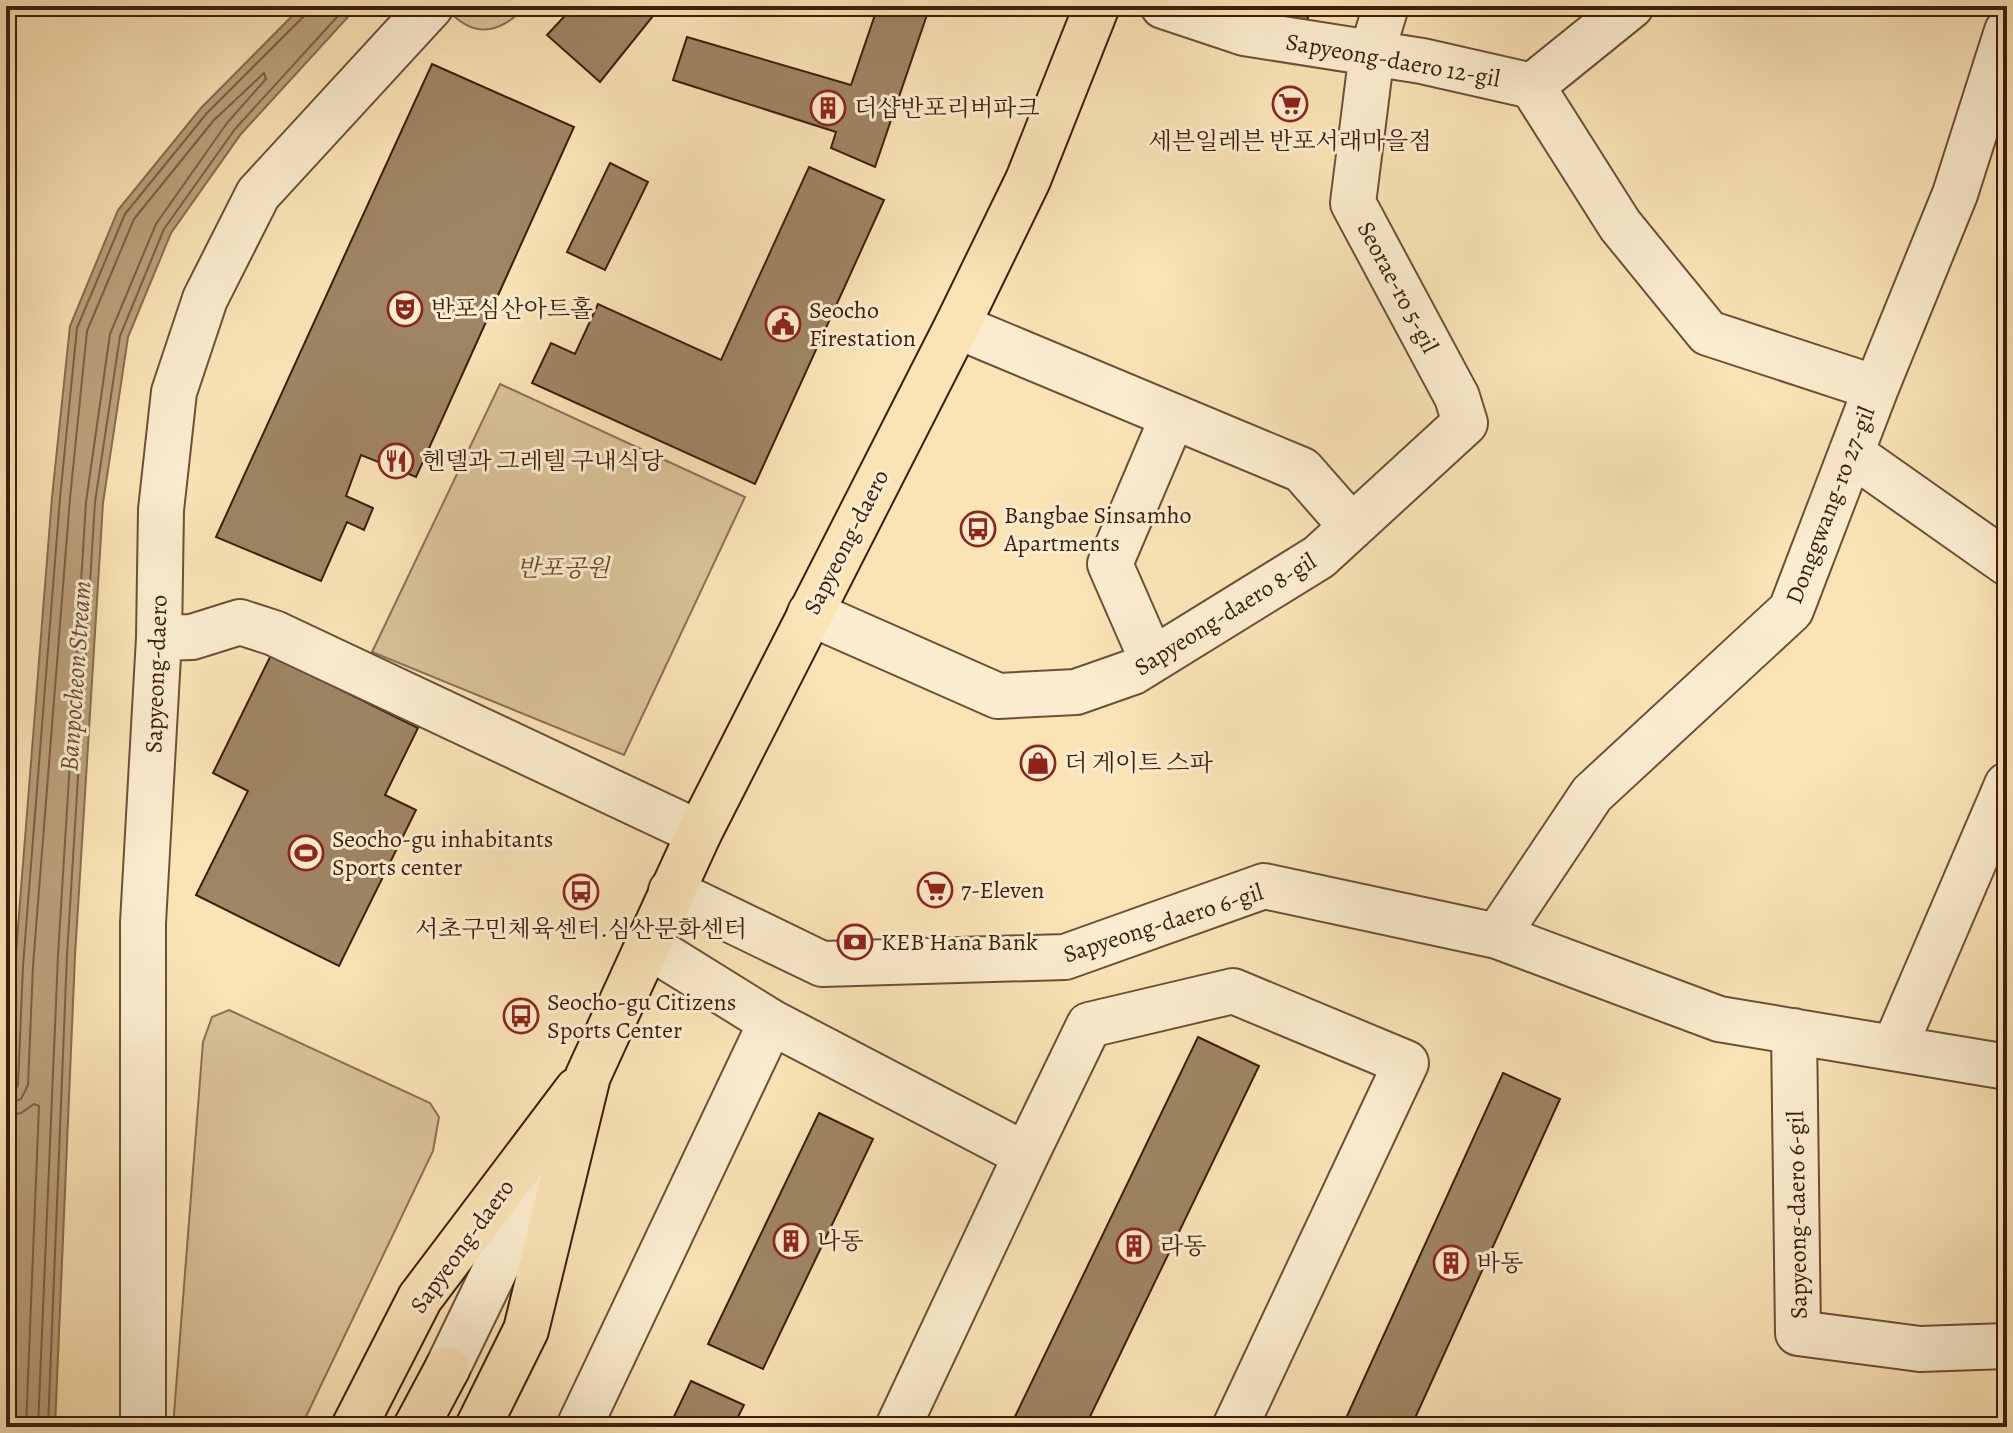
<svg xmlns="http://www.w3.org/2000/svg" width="2013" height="1433" font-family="Alegreya,'Noto Serif KR',serif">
	<rect width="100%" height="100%" fill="#fae4b6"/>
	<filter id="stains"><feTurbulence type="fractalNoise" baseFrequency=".0025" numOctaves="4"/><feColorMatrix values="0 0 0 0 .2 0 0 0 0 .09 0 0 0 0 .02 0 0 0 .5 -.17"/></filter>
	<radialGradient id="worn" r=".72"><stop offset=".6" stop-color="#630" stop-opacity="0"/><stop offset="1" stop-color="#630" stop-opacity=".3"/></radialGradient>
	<!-- green -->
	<path fill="#dac299" stroke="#8c7052" stroke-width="2" d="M451,6H526C503,31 477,40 451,13Z
		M500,384L745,497L624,755L372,652Z
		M229,1010L430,1103L439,1117L433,1151L301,1427H173L203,1042L212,1017Z"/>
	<!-- water -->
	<path fill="#baa17c" stroke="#886d4f" stroke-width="2" d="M302,6H358L241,134L171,233L128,337L103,503L75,956L55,1427H6V1178L15,965L52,497L70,326L118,210L201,108Z"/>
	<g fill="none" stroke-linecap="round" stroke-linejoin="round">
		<!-- shore -->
		<path stroke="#7c6044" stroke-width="2" d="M6,1093L14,1092L18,1085L23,966L60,498L77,328L125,214L207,113L305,15L307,6
			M6,1104L21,1099L28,1085L33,966L70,498L87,331L134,219L214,120L264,73L266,79L227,123L156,224L110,334L86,502L58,955L38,1427
			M6,1116L21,1113L34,1104L39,1106L26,1427
			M48,1427L67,955L95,502L120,336L164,229L235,129L347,6"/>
	</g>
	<!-- building -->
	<path fill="#9f8564" stroke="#3d1e0c" stroke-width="2" d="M574,6H661L600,82L547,35Z
		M878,6H930L875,167L831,148L836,132L673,80L687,37L851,85Z
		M1212,6H1310L1306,28Z
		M432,64L574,127L416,477L361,455L346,496L373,508L364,530L347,522L321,581L216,537Z
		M610,163L648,182L605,270L567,252Z
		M809,167L884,200L755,484L532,383L551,343L575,354L598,304L721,360Z
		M271,655L418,728L385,795L416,810L339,966L196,895L248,791L213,773Z
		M1198,1037L1259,1066L1085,1427H1010Z
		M1503,1073L1560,1099L1411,1427H1342Z
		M819,1113L873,1139L763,1369L708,1344Z
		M691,1381L744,1405L733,1427H669Z"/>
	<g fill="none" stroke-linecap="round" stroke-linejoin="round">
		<!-- minor casing -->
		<g stroke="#6c5036" stroke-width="48">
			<path id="minor" d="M1163,6L1244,33L1422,61L1532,86L1620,225L1708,333L1876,388
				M1532,86L1631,6
				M957,326L1302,470L1352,527
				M1851,453L2007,563
				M810,613L998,696L1076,692L1133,672L1319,557L1465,423L1457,397L1353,203L1372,52L1386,6
				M159,638L192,637L240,622L274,633L699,833
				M1152,660L1110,564L1173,416
				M671,891L822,964L1065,957L1264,886L1497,936L1719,1019L2007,1067
				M1497,936L1592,794L1791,610L1876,388L1955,194L2007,31
				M647,945L771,1022
				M1794,1031L1798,1333L1920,1349L2007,1346
				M1894,1048L2007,785
				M1026,1155L1089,1025L1233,991L1406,1063L1235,1427
				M447,1369L567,1121
				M143,1427V923L159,638L161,510L174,392L205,299L258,194L431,6
				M579,1427L771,1022L1026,1155L898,1427"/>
		</g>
		<!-- major casing -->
		<g stroke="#3d1e0c" stroke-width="48">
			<path id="major" d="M354,1427L420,1298L577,1090
				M416,1427L447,1369
				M478,1427L526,1330L588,1076L699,833L957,326L1028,180L1097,6"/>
		</g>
		<!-- minor -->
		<use href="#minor" stroke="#fcedd0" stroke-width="44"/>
		<!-- major -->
		<use href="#major" stroke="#fae4b6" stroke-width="44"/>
	</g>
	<!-- icons -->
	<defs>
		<g id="supermarket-ring" transform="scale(1.8)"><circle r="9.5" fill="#fcedd0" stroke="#8f2418" stroke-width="1.5"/><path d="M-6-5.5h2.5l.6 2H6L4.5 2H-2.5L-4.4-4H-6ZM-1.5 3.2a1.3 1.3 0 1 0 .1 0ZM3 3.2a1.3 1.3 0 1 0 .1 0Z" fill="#8f2418"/></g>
		<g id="building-ring" transform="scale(1.8)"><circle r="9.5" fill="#fcedd0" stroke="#8f2418" stroke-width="1.5"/><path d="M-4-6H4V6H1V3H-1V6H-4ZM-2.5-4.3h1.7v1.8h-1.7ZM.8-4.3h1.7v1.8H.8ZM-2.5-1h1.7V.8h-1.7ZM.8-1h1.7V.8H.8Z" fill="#8f2418"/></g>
		<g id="theatre-ring" transform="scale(1.8)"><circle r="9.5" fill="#fcedd0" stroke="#8f2418" stroke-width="1.5"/><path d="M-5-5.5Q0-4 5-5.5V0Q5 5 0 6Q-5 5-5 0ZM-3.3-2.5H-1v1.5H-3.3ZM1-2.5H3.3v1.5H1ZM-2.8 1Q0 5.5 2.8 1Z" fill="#8f2418"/></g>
		<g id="civic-ring" transform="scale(1.8)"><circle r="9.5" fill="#fcedd0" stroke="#8f2418" stroke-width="1.5"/><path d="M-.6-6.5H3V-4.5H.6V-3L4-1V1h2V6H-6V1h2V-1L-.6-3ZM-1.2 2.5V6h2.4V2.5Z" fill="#8f2418"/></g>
		<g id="restaurant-ring" transform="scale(1.8)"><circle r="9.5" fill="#fcedd0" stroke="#8f2418" stroke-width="1.5"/><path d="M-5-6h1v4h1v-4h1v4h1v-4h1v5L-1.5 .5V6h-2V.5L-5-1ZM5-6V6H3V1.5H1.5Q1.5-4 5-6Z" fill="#8f2418"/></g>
		<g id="bus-ring" transform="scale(1.8)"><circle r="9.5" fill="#fcedd0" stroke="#8f2418" stroke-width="1.5"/><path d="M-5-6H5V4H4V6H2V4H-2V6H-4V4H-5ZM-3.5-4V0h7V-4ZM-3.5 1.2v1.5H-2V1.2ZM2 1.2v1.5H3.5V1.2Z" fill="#8f2418"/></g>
		<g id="shop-ring" transform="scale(1.8)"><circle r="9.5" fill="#fcedd0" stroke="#8f2418" stroke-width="1.5"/><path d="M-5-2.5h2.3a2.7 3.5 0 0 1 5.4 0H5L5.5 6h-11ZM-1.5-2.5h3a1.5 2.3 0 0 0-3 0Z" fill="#8f2418"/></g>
		<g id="stadium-ring" transform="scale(1.8)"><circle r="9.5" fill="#fcedd0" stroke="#8f2418" stroke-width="1.5"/><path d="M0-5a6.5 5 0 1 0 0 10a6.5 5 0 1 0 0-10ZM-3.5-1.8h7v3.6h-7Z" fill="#8f2418"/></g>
		<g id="bank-ring" transform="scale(1.8)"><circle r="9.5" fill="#fcedd0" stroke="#8f2418" stroke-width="1.5"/><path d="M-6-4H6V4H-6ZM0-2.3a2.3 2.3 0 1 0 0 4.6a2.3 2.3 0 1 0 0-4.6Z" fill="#8f2418"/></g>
	</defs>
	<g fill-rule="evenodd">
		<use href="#supermarket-ring" x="1290" y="104"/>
		<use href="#building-ring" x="828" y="108"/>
		<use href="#theatre-ring" x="405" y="309"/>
		<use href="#civic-ring" x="783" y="324"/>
		<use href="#restaurant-ring" x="396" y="461"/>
		<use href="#bus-ring" x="978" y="529"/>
		<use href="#shop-ring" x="1038" y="763"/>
		<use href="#stadium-ring" x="306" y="853"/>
		<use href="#supermarket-ring" x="935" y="890"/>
		<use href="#bus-ring" x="581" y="892"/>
		<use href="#bank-ring" x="855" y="942"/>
		<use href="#bus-ring" x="521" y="1016"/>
		<use href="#building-ring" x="791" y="1241"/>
		<use href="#building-ring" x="1134" y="1246"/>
		<use href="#building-ring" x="1451" y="1263"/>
	</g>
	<g text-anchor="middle" stroke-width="6" stroke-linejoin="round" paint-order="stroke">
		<!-- street labels -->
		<g font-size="24" fill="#3d1e0c" stroke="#fcedd0">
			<text transform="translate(1393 60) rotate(10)" y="8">Sapyeong-daero 12-gil</text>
			<text transform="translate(1398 287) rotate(62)" y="8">Seorae-ro 5-gil</text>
			<text transform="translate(1830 505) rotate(-69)" y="8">Donggwang-ro 27-gil</text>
			<text transform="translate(846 542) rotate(-63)" y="8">Sapyeong-daero</text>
			<text transform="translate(1225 614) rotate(-32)" y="8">Sapyeong-daero 8-gil</text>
			<text transform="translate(156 674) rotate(-88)" y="8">Sapyeong-daero</text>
			<text transform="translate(1163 923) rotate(-18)" y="8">Sapyeong-daero 6-gil</text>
			<text transform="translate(1797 1215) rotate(-91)" y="8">Sapyeong-daero 6-gil</text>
			<text transform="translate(462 1246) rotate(-54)" y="8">Sapyeong-daero</text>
		</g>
		<!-- poi labels -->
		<g font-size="24" fill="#3d1e0c" stroke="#fcedd0" text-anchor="start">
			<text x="854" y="116">더샵반포리버파크</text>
			<text x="1290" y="149" text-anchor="middle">세븐일레븐 반포서래마을점</text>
			<text x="431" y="317">반포심산아트홀</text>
			<text x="809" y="318">Seocho<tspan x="809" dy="28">Firestation</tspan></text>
			<text x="422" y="469">헨델과 그레텔 구내식당</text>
			<text x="1004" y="523">Bangbae Sinsamho<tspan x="1004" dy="28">Apartments</tspan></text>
			<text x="1064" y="771">더 게이트 스파</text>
			<text x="332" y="847">Seocho-gu inhabitants<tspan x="332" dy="28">Sports center</tspan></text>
			<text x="961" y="898">7-Eleven</text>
			<text x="581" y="937" text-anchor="middle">서초구민체육센터.심산문화센터</text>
			<text x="881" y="950">KEB Hana Bank</text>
			<text x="547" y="1010">Seocho-gu Citizens<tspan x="547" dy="28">Sports Center</tspan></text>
			<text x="817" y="1249">나동</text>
			<text x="1160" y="1254">라동</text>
			<text x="1477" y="1271">바동</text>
		</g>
		<!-- park labels -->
		<g font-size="24" font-style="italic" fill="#64472f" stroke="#fcedd0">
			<text x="563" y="576">반포공원</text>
		</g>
		<!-- water labels -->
		<g font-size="26" font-style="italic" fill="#694c33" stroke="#fcedd0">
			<text transform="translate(75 676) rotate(-86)" y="9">Banpocheon Stream</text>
		</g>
	</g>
	<!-- margin -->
	<rect width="2013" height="1433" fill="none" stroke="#fae4b6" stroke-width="32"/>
	<rect x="8" y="8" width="1997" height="1417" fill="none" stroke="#3d1e0c" stroke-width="4"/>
	<rect x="16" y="16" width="1981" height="1401" fill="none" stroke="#3d1e0c" stroke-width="2"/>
	<rect width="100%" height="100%" filter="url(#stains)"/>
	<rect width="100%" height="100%" fill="url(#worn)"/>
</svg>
